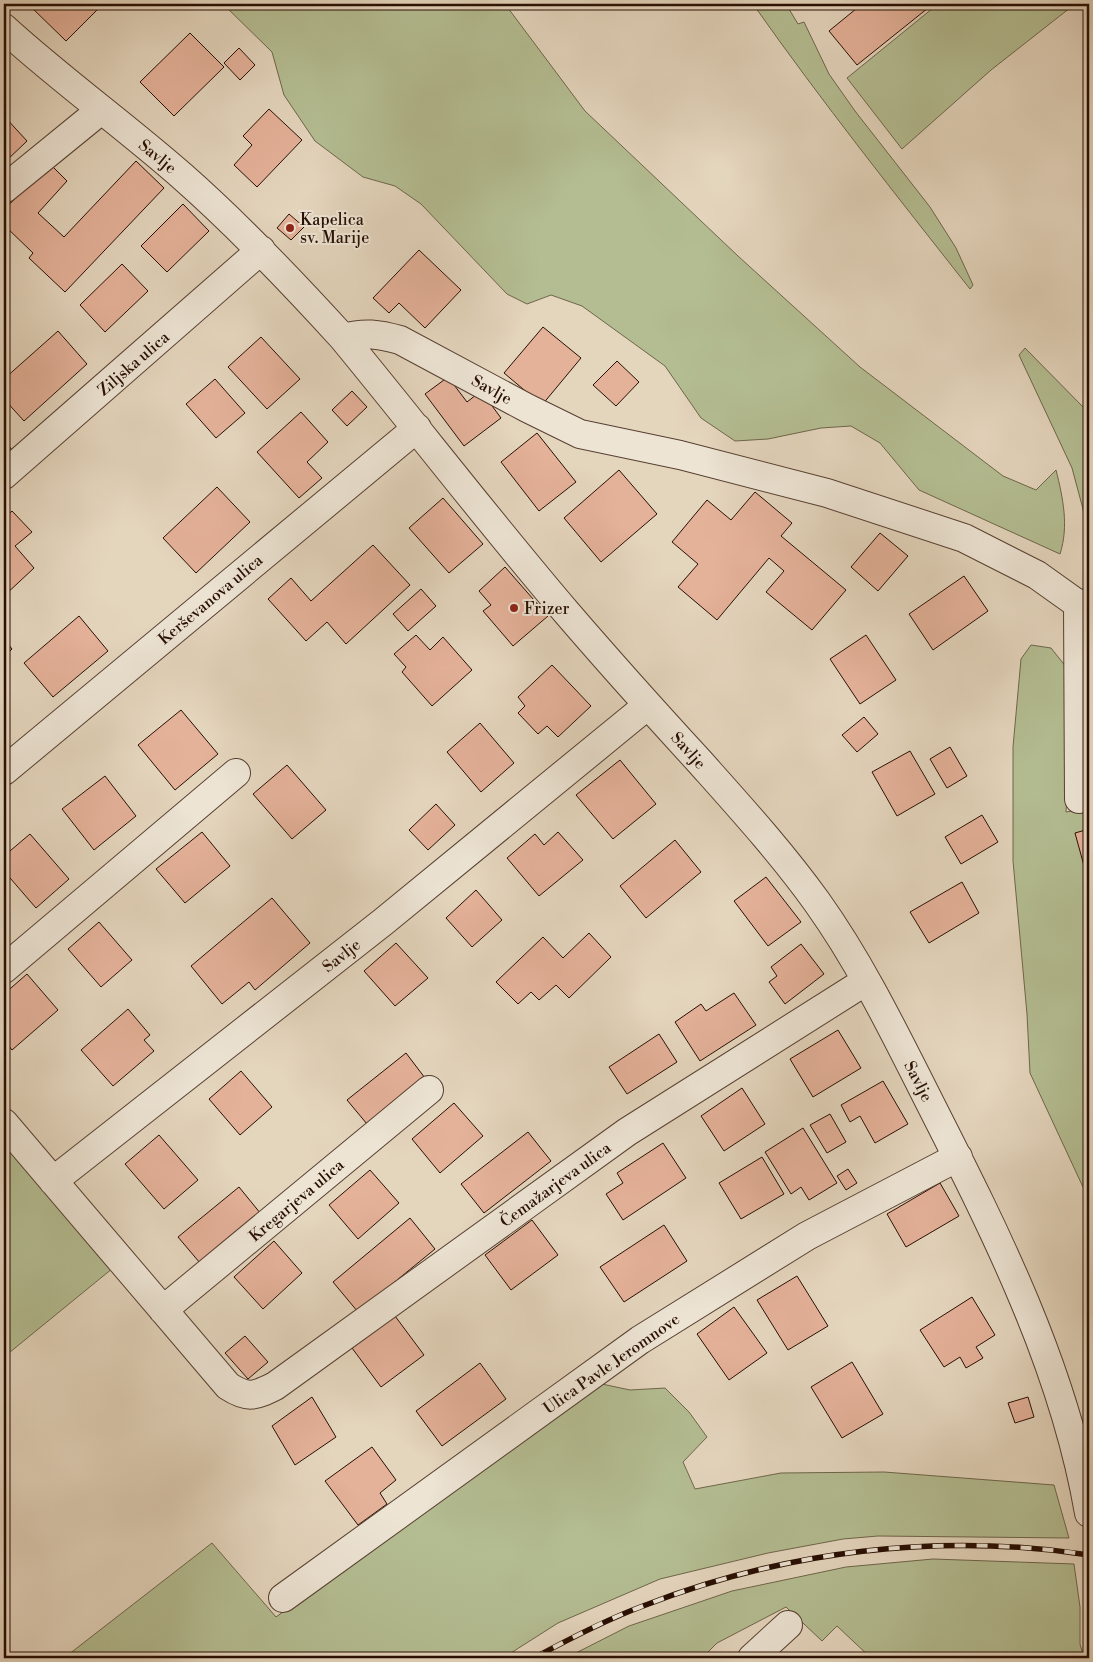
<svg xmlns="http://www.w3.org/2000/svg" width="1093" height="1662" font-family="'Libre Bodoni',serif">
	<rect width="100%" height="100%" fill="#e4d5bd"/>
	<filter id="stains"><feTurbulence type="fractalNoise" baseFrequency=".004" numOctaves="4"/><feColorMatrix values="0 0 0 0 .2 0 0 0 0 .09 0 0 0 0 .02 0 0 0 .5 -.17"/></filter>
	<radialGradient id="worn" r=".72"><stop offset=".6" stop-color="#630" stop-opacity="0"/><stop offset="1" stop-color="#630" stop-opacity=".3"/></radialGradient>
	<!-- green -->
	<path fill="#b4bd92" stroke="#6e664a" d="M223,4H505L585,111L738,256L860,367L1003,476L1036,490L1056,470C1063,498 1069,526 1060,554L919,490L880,443L851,426L821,428L768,439L735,441L701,418L665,366L582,306L551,295L527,304L507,294L421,204L395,186L363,177L315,141L284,95L272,52Z
		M753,4H786L798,24L804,22L829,74L855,111L930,207L956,248L973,285L970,289C896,195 822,102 753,4Z
		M938,4H1075L991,70L902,149L847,78Z
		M1025,348L1089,413V596L1084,579L1088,541L1083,509L1072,468L1019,355Z
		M1031,645L1051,648L1067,668L1069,767L1066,812L1089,808V1200L1030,1073L1027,1014L1013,861V747L1021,659Z
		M4,1138L113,1268L4,1357V1218L8,1214L4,1208Z
		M602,1384L630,1390L665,1388L689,1412L707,1437L683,1462L695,1489L781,1473L884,1472L1054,1485L1069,1538L878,1536L843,1539L768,1553L660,1579L558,1623L503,1658H64L212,1543L276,1617Z
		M933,1559L1074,1564L1080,1607V1644L1084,1658H871L837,1626L822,1641L786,1607L717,1643L702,1658H566L629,1626L732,1591L846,1567Z"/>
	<!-- building -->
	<path fill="#e4b199" stroke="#280f03" d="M28,4H101L102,5L66,41Z
		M862,4H933L857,65L829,31Z
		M190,33L224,67L174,116L140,82Z
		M239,48L255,65L240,80L224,63Z
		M269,109L302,140L257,187L234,165L252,145L243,136Z
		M4,116L27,141L4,163Z
		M136,161L164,188L65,292L29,258L33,253L4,225V210L49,163L67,181L38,213L64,237Z
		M183,204L209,231L167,272L141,246Z
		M289,214L304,227L291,240L277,228Z
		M419,250L461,290L425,328L399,303L389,313L373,298Z
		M122,264L148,291L105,332L80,305Z
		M543,327L581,358L542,405L504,373Z
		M58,331L87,364L24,421L4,399V379Z
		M261,337L300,379L267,409L228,367Z
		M617,361L639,382L616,406L593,385Z
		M448,377L467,402L481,391L501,418L464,446L425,394Z
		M215,379L245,413L216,438L186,404Z
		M352,391L367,407L347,426L332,410Z
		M301,412L328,442L307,462L322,478L299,498L257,452Z
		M537,433L576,482L539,511L501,462Z
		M4,440L12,450L4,457Z
		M619,470L657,514L601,562L564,518Z
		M217,487L250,522L196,573L163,538Z
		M755,492L792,523L781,536L846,590L812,630L766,592L784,571L769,558L717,620L678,587L698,564L672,542L707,500L731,520Z
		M443,498L483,544L449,573L409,528Z
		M12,511L32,532L15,546L34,568L4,596V518Z
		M880,533L908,556L878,591L851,567Z
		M373,545L410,585L346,644L327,622L306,641L268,599L291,578L311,601Z
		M505,567L548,616L513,646L483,611L491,605L479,591Z
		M964,576L988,611L933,650L909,614Z
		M421,589L436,606L408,631L393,614Z
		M79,616L108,651L53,697L24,663Z
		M416,635L430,650L443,637L472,670L432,706L402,672L406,667L394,654Z
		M866,635L896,680L860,704L830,659Z
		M4,639L12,649L4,657Z
		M552,665L591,706L558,737L547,726L538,734L518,713L525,706L518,697Z
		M181,710L218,754L175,790L138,745Z
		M864,717L878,734L857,752L842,735Z
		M480,723L514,763L481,792L447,752Z
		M950,747L967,776L947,788L930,759Z
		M910,751L935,794L897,816L872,772Z
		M620,760L656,804L613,839L576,795Z
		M287,765L326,810L292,839L253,794Z
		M105,776L136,816L94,850L62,809Z
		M436,804L455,825L428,850L409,830Z
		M982,815L998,842L961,864L945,837Z
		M1089,829V884L1075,833Z
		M202,832L230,866L185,903L156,869Z
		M558,832L583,860L539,896L507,858L535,834L544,845Z
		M30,834L69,879L36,908L4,871V856Z
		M675,840L701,872L646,918L620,886Z
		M766,877L801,922L768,946L734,901Z
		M962,882L979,913L929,943L910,912Z
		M476,890L502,920L472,947L446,918Z
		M272,898L310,943L255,990L249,982L222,1004L191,966Z
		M99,922L132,960L101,987L68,949Z
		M589,933L611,957L569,998L556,985L539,1000L531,992L518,1004L496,982L543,937L563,958Z
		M396,943L428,978L395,1006L364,971Z
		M801,944L824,974L785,1004L769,982L777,976L771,967Z
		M27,974L58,1010L12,1050L4,1040V994Z
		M734,993L756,1025L700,1061L675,1022L701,1004L706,1011Z
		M128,1009L150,1035L144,1040L154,1051L113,1086L81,1050Z
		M838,1030L861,1068L813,1097L790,1059Z
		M659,1034L677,1062L627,1094L609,1067Z
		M406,1053L425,1078L367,1124L347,1100Z
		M241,1071L272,1107L240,1135L209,1099Z
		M883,1081L908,1124L875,1143L860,1116L850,1122L841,1105Z
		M742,1088L765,1124L724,1151L701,1116Z
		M454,1103L483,1136L440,1173L412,1139Z
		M830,1114L846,1142L827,1153L810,1125Z
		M803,1128L837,1183L809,1200L801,1187L791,1194L765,1152Z
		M528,1132L551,1161L484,1213L461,1184Z
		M159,1135L198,1180L164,1209L125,1164Z
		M663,1143L686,1178L623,1220L606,1194L623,1183L617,1173Z
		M762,1157L784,1194L741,1219L719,1183Z
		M848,1169L857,1183L846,1190L837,1176Z
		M370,1170L399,1203L358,1239L329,1205Z
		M940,1183L959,1216L906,1247L887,1214Z
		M239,1187L261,1214L200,1263L178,1237Z
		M410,1218L435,1249L358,1312L333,1282Z
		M532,1220L558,1255L511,1290L485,1255Z
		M664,1225L687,1261L624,1302L600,1267Z
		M274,1241L302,1273L263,1309L234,1277Z
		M797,1276L828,1326L788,1350L757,1300Z
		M972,1297L995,1335L976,1347L983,1358L966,1368L960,1357L944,1367L920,1330Z
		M734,1307L767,1353L729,1380L697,1334Z
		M395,1316L424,1355L381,1387L352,1348Z
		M245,1336L268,1362L248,1379L225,1353Z
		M852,1362L883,1414L842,1438L811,1387Z
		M480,1363L506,1399L442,1446L416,1411Z
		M312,1397L336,1437L295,1465L272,1426Z
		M1028,1397L1034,1417L1015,1423L1008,1403Z
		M372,1447L396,1480L380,1493L387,1504L358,1525L325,1481Z"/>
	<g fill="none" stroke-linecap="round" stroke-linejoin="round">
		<!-- minor casing -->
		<g stroke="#574032" stroke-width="30">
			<path id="minor" d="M4,28C61,80 124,125 182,176C240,227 292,282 343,338C418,429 490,523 567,613C610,663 654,712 699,761C740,807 781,852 817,902C862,965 896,1036 931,1105C997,1235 1064,1368 1089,1513
				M4,189L101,110
				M343,338C365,332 378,334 400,340L527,408L580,434L680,455L827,493L964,538L1037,575L1089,612
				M4,475L261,250
				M1078,603L1079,799
				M4,771L417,428
				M4,969L236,773
				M4,1123L228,1386C248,1399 255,1396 275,1386L627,1132L866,981
				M53,1181L383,922L648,705
				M163,1310L429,1090
				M283,1598L640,1340L807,1236L958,1157
				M752,1658L788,1625"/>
		</g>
		<!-- minor -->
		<use href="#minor" stroke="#ede4d4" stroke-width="28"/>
		<!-- rail casing -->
		<g stroke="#280f03" stroke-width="5.5">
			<path id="rail" d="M534,1658C569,1639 605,1620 643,1606C784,1551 939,1532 1089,1555"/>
		</g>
		<!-- rail -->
		<use href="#rail" stroke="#ede4d4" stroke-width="4" stroke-dasharray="11" stroke-linecap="butt"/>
	</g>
	<!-- markers -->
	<g fill="#8f2418" stroke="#ede4d4" stroke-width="2">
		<circle cx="290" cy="228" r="5"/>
		<circle cx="514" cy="608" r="5"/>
	</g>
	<g text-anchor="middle" stroke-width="4" stroke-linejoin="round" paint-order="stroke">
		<!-- street labels -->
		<g font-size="16" fill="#280f03" stroke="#ede4d4">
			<text transform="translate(158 156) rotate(39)" y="6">Savlje</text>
			<text transform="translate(133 363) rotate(-41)" y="6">Ziljska ulica</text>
			<text transform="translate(492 389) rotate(29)" y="6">Savlje</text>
			<text transform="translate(210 599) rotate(-40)" y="6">Kerševanova ulica</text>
			<text transform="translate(689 750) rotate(48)" y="6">Savlje</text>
			<text transform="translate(341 955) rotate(-38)" y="6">Savlje</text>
			<text transform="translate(919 1081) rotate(63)" y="6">Savlje</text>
			<text transform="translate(555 1184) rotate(-36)" y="6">Čemažarjeva ulica</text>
			<text transform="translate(296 1200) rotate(-40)" y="6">Kregarjeva ulica</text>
			<text transform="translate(611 1363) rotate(-35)" y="6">Ulica Pavle Jeromnove</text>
		</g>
		<!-- poi labels -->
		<g font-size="16" fill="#280f03" stroke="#ede4d4" text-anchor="start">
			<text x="300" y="225">Kapelica<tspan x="300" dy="18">sv. Marije</tspan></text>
			<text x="524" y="614">Frizer</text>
		</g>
	</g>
	<!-- margin -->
	<rect width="1093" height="1662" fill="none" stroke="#e4d5bd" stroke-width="20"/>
	<rect x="5" y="5" width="1083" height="1652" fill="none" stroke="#280f03" stroke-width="2.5"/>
	<rect x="10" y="10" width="1073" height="1642" fill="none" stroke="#280f03"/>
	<rect width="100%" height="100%" filter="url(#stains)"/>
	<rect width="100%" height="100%" fill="url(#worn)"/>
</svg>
